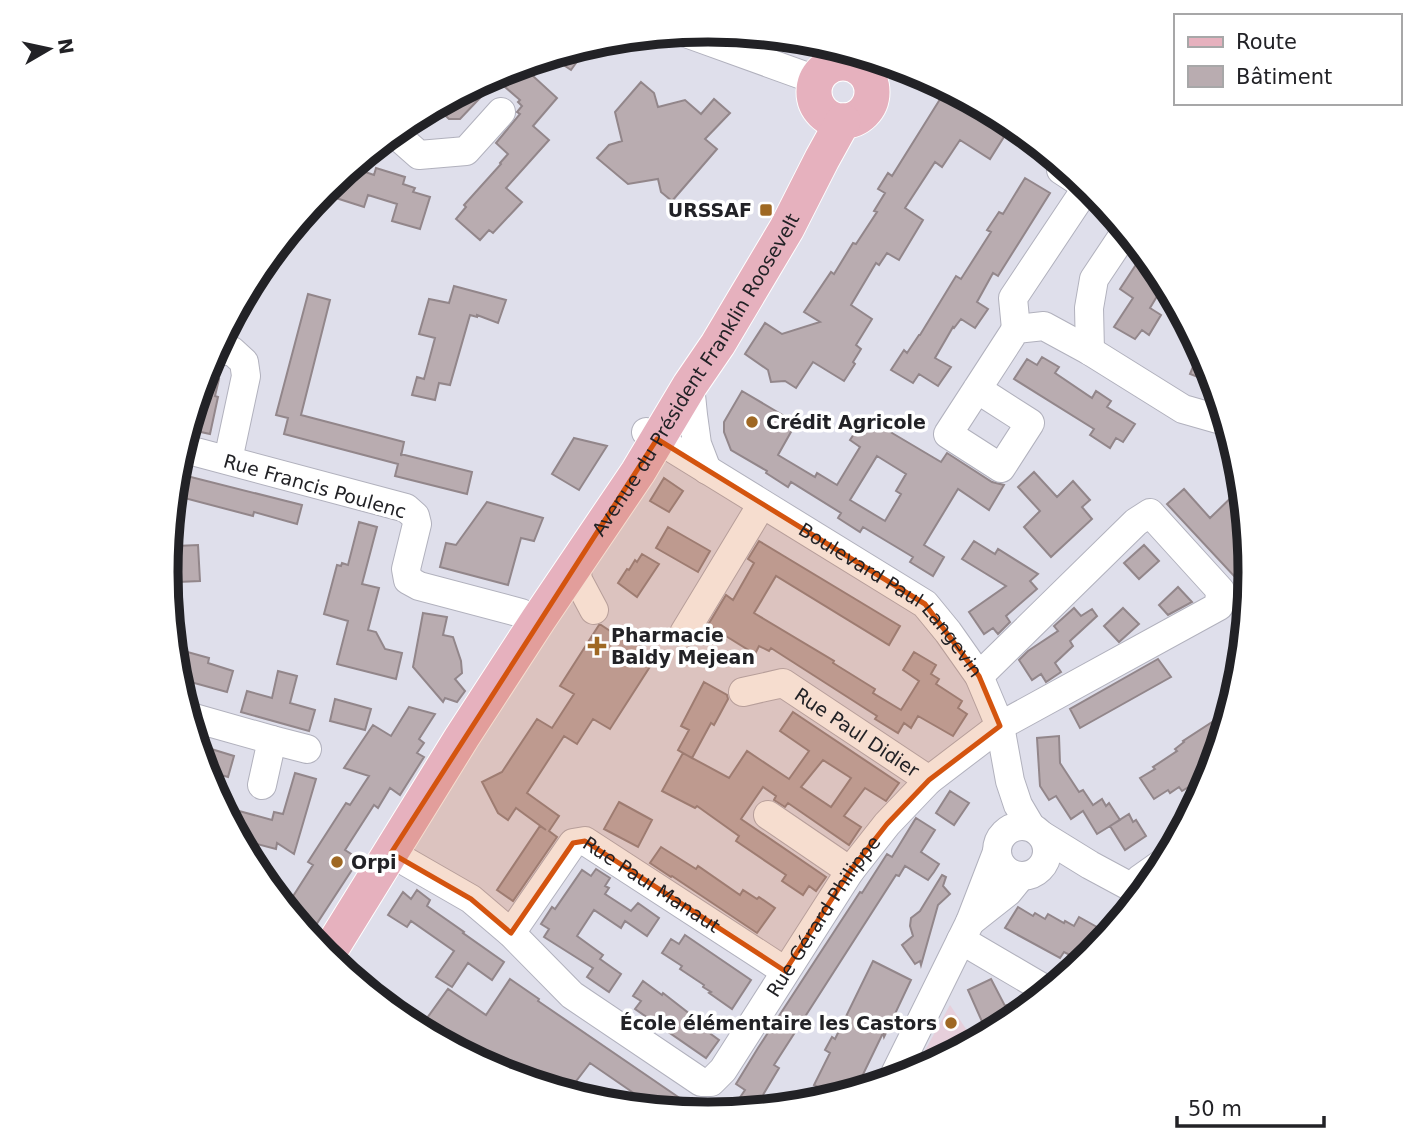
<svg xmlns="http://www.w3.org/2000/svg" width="1415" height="1144" font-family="'DejaVu Sans',sans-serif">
	<rect width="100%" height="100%" fill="#dfdfeb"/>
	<!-- education -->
	<path fill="#e6cfdb" d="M950,1005L974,1041L926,1067L922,1056Z"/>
	<!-- building -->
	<path fill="#b9acb0" stroke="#92868a" stroke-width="2" fill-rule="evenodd" d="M572,49L581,56L571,70L550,56Z
		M521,65L557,98L533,126L549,140L506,188L522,202L493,233L489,230L480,240L456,219L466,207L464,205L501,164L500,163L508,154L496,143L520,114L517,112L522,106L518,102L520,100L497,80L460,119H449L435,106L500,71Z
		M641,82L654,93L658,107L685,100L701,114L714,99L730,113L705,139L717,149L672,201L661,192L658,179L628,184L597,158L609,145L622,141L615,112Z
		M947,88L1012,124L990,159L960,140L942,167L935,162L905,208L923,220L899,260L887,253L879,265L876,263L851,305L872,319L856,345L861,349L853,362L855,364L844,381L813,362L796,388L785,381L771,382L768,370L745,354L765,323L782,334L820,322L804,312L831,272L834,274L853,243L856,244L877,212L874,211L885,193L878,189L888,173L892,176Z
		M350,167L374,175L376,168L405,177L403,184L415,188L413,192L430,197L420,229L392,221L397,204L368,195L364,207L336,198L344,172Z
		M1025,178L1050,193L998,276L993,273L977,302L988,309L975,328L961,319L954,328L953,327L935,358L951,367L938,386L919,374L913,383L891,370L904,350L907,353L919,335H920L956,276L961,279L991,232L987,230L999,212L1003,214Z
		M1139,260L1146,264L1149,260L1159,271L1165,283L1150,308L1161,315L1149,335L1142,330L1135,339L1114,327L1133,298L1120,289Z
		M454,286L506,300L498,323L477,315V317L470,315L450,385L439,383L435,400L412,395L417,377L424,379L435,338L419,334L429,299L449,303Z
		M308,294L330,300L301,415L404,442L401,456V454L472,472L467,494L395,476L398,464L284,434L288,418L276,415Z
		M1200,350L1209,365L1214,383L1190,374Z
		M1042,357L1059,367L1055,373L1092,398L1096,391L1111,401L1107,407L1135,424L1123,442L1116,438L1110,448L1090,435L1094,429L1014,379L1027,359L1037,365Z
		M203,375L219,379L215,396L218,397L210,434L187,429Z
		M742,391L796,423L778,455L815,477L817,473L837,485L860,447L850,440L865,417L941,462L947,453L992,482L1004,485L989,510L958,489L924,545L944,557L933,576L910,562L913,557L863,527L860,532L838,518L841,513L791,482L788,487L766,473L767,471L731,450L724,432V422ZM877,456L906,474L896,491L901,494L885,521L850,500Z
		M574,438L607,446L579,490L552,474Z
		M1034,472L1057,497L1073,481L1090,500L1082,507L1092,519L1051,557L1024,527L1040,511L1018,487Z
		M175,473L302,505L297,524L254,512L253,516L173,495Z
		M664,478L683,491L669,512L650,501Z
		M1241,488L1250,572L1248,591L1167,504L1184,489L1210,518Z
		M487,502L543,518L534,541L521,538L508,585L440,567L446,543L456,545Z
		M359,522L377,527L362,584L379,588L368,630L376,632L385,649L402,653L396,679L337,664L348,621L324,614L337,565L341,566L342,563L348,565Z
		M668,527L710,551L698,572L656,548Z
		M759,541L900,626L889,645L776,576L754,613L834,661L833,663L875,689L873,693L901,710L919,681L903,670L914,652L936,665L931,674L939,679L936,684L962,701L958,708L967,714L953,736L918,716L911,728L904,723L898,733L875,719L877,716L771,648L769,651L759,646L755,654L708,625L726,595L733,600L754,563L748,559Z
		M974,541L995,554L998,549L1038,574L1030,581L1037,589L1006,616L1010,622L998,634L993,628L984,634L969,612L1006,586L962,559Z
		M198,545L200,581L178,582L176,546Z
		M1144,545L1159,561L1139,579L1124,563Z
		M642,554L659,564L637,597L618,583L627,569L629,570L635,560L637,562Z
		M1178,587L1192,602L1168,615L1159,605Z
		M1074,608L1081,616L1092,609L1097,616L1070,641L1073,646L1055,663L1061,672L1046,682L1041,674L1032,680L1019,660L1028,651L1058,631L1054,626Z
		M1123,608L1139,624L1119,642L1104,626Z
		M423,613L447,617L443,635L453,637L461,661L462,673L455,679L465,691L457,702L445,698L443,702L413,667Z
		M599,625H601L630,644L632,640L646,649L640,659L651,665L610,729L593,719L577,744L564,736L527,793L559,816L549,831L557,837L513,901L497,890L540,826L546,830L516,808L508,820L498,813L482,782L502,772L537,719L552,728L574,694L560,686Z
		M173,648L209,658L208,663L233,671L227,692L176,678Z
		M1158,659L1171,677L1080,728L1070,709Z
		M278,671L297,676L290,703L315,710L309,731L241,712L247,691L272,698Z
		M704,682L727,695L728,699L714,725L711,723L692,758L678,750L689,730L681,726Z
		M335,699L371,709L365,730L330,721Z
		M409,707L435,714L419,739L424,743L417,753L424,757L400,795L390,788L378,808L374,805L345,850L359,859L312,931L295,920L302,909L290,901L313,865L308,862L346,803L350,805L369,776L344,768L373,725L391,736Z
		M1229,711L1209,778L1198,784L1197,782L1182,791L1179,787L1170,793L1168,790L1154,799L1140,778L1155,769L1153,767L1177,751L1175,749L1184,742L1183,741Z
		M793,712L899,783L886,801L865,788L844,816L861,827L849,845L788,803L785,807L774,800L776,796L763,787L741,819L826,877L816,891L809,886L803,895L782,881L786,875L736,841L739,836L697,806L695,808L662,791L683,753L729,778L747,751L789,779L809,751L780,731ZM823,760L851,778L831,807L801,787Z
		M1059,736L1060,763L1079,792L1083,790L1093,805L1102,799L1106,806L1109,803L1120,820L1097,834L1083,811L1071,819L1056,796L1049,800L1040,786L1037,738Z
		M208,748L234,756L228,777L204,770Z
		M295,773L316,779L294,854L277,843L276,849L238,839L221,806L272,820L274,812L283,814Z
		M950,791L969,803L954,825L936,813Z
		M619,802L652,820L638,847L604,829Z
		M1129,814L1133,822L1136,820L1146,836L1125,850L1110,826Z
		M916,818L935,830L921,852L939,864L934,872L928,880L905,866L899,876L896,875L774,1065L779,1068L754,1110L730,1112L745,1090L736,1084L758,1048L860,892L862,893L887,854L892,857Z
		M661,847L696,869L698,866L740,895L743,890L757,899L759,897L775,908L757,933L672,876L671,877L650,863Z
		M596,869L610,878L605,886L609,888L605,894L631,911L638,903L659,918L647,936L625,921L621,928L594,910L577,936L603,955L600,959L621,974L609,992L587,977L593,968L544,937L549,929L541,924L552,907L555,909L582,870L591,876Z
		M942,875L946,877L943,886L950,894L938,905L921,965L920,961L915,964L902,945L913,936L910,926L911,918L920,911Z
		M417,890L430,900L427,906L464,932L463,933L504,962L492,980L468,963L452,987L436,977L454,951L411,921L407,927L388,915L403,892L411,899Z
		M1018,907L1033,916L1035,913L1045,919L1048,914L1064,923L1065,921L1074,926L1079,917L1106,932L1091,955L1083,951L1078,959L1064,952L1060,958L1005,928Z
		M685,935L751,980L732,1009L709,993L711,992L703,987L704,985L680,969L682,966L662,953L671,939L679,944Z
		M873,961L911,980L884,1037L883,1033L855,1091L811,1104L820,1088L814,1085L830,1053L825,1050L832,1037L835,1039Z
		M510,979L539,999L538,1001L703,1114L657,1109L590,1063L567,1093L500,1073L471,1058L422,1025L448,989L486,1015Z
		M991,979L1005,1006L1007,1005L1014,1018L997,1029L993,1022L984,1026L968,990Z
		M643,981L662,995L663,993L695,1018L693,1021L719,1040L706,1058L635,1009L641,1001L633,996Z"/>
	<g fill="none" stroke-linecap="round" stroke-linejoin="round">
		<!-- minor casing -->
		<g stroke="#b1b1bd" stroke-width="30">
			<g id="minor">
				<path d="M683,32L816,80"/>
				<path d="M393,132L419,155L466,151L501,112"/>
				<path d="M1061,170L1087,187"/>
				<path d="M1016,329L1013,298L1087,187L1094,192"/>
				<path d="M214,351H232L244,362L246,376L228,460"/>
				<path d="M1090,351L1089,308L1094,279L1126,231"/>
				<path d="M690,385L693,415L697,444L707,470"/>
				<path d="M977,389L1030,423L1001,468L948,434L1016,329L1044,326L1090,351L1183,409L1225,421"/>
				<path id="s1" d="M646,432L925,604L948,632L979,676L1000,726L1010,781L1018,805L1031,827"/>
				<path d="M181,448L406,508L415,516L417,524L406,569L408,580L419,586L521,613L538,620"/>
				<path d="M576,564L578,580L594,610"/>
				<path d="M684,633L762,504"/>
				<path id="s2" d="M743,692L783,683L929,780"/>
				<path d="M187,716L272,740L262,785"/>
				<path d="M272,740L307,749"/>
				<path d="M768,815L850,871"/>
				<circle cx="1022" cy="851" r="25"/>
				<path d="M1043,836L1090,865L1142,893"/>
				<path id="s3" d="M391,853L471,899L511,933L572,995L701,1082H711L723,1070L850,871L887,824L929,780L1000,726L1219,606L1220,590L1150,513L1136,522L979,676"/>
				<path d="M1132,887L1140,879L1164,862"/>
				<path d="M970,922L1008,892L1021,876"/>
				<path id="s4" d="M511,933L573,843L585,841L785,971"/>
				<path d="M961,940L1048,991"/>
				<path d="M892,1080L970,922L997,852"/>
			</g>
		</g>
		<!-- major casing -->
		<g stroke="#fff" stroke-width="37">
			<g id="major">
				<circle cx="843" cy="92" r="29"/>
				<path id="s5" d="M326,957L462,737L538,620L638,472L690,385L718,344L787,228L822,159L843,121"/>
			</g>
		</g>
		<!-- minor -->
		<use href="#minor" stroke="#fff" stroke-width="28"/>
		<!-- major -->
		<use href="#major" stroke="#e6b1be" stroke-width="35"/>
	</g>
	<!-- marked area -->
	<path fill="#d4540f" fill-opacity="0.2" stroke="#d4540f" stroke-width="5" stroke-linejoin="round" d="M657,439L925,604L979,676L1000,726L929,780L887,824L850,871L785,971L585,841L573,843L511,933L471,899L391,853Z"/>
	<!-- markers -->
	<g fill="#9f6823" stroke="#fff" stroke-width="2.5">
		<rect x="759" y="203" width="14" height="14" rx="3.5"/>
		<circle cx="752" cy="422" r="7"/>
		<path d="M593.5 635.5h7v7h7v7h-7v7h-7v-7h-7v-7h7z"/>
		<circle cx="337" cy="862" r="7"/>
		<circle cx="951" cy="1023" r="7"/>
	</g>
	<g text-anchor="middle" stroke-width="7" stroke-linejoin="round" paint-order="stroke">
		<!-- poi labels -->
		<g font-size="19" font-weight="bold" fill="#222226" stroke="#fff" text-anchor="start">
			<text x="752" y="217" text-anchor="end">URSSAF</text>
			<text x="766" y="429">Crédit Agricole</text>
			<text x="611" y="642">Pharmacie<tspan x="611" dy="22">Baldy Mejean</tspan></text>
			<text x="351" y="869">Orpi</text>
			<text x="937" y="1030" text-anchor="end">École élémentaire les Castors</text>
		</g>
		<!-- street labels -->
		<g font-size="19" fill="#222226" stroke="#fff">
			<text dy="7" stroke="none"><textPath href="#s5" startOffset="690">Avenue du Président Franklin Roosevelt</textPath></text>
			<text transform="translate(315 486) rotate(16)" y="7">Rue Francis Poulenc</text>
			<text dy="7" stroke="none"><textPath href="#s1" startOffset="299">Boulevard Paul Langevin</textPath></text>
			<text dy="7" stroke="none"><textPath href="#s2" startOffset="130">Rue Paul Didier</textPath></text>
			<text dy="7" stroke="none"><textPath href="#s4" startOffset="201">Rue Paul Manaut</textPath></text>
			<text dy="7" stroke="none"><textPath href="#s3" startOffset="598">Rue Gérard Philippe</textPath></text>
		</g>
	</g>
	<!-- crop -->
	<path d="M0 0H1415V1144H0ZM178 572a530 530 0 1 1 1060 0a530 530 0 1 1-1060 0Z" fill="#fff" fill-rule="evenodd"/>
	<path fill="none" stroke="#222226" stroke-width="9" d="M178 572a530 530 0 1 1 1060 0a530 530 0 1 1-1060 0Z"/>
	<!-- legend -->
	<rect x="1174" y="14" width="228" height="91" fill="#ffffff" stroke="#a7a7a8" stroke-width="2"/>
	<rect x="1188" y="37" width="35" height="10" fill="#e6b1be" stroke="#a7a7a8" stroke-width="2"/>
	<text x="1236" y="49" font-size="21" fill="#222226">Route</text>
	<rect x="1188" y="66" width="35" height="21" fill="#b9acb0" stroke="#a7a7a8" stroke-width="2"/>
	<text x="1236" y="84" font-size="21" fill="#222226">Bâtiment</text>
	<!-- north arrow -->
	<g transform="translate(49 49) rotate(81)" stroke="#ffffff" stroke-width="5" paint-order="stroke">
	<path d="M0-5L12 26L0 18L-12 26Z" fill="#222226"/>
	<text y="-10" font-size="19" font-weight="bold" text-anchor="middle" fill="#222226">N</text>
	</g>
	<!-- scale -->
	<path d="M1177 1116v10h147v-10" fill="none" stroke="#222226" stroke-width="3.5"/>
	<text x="1188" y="1116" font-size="21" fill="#222226" stroke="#ffffff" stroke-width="5" paint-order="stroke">50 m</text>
</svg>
